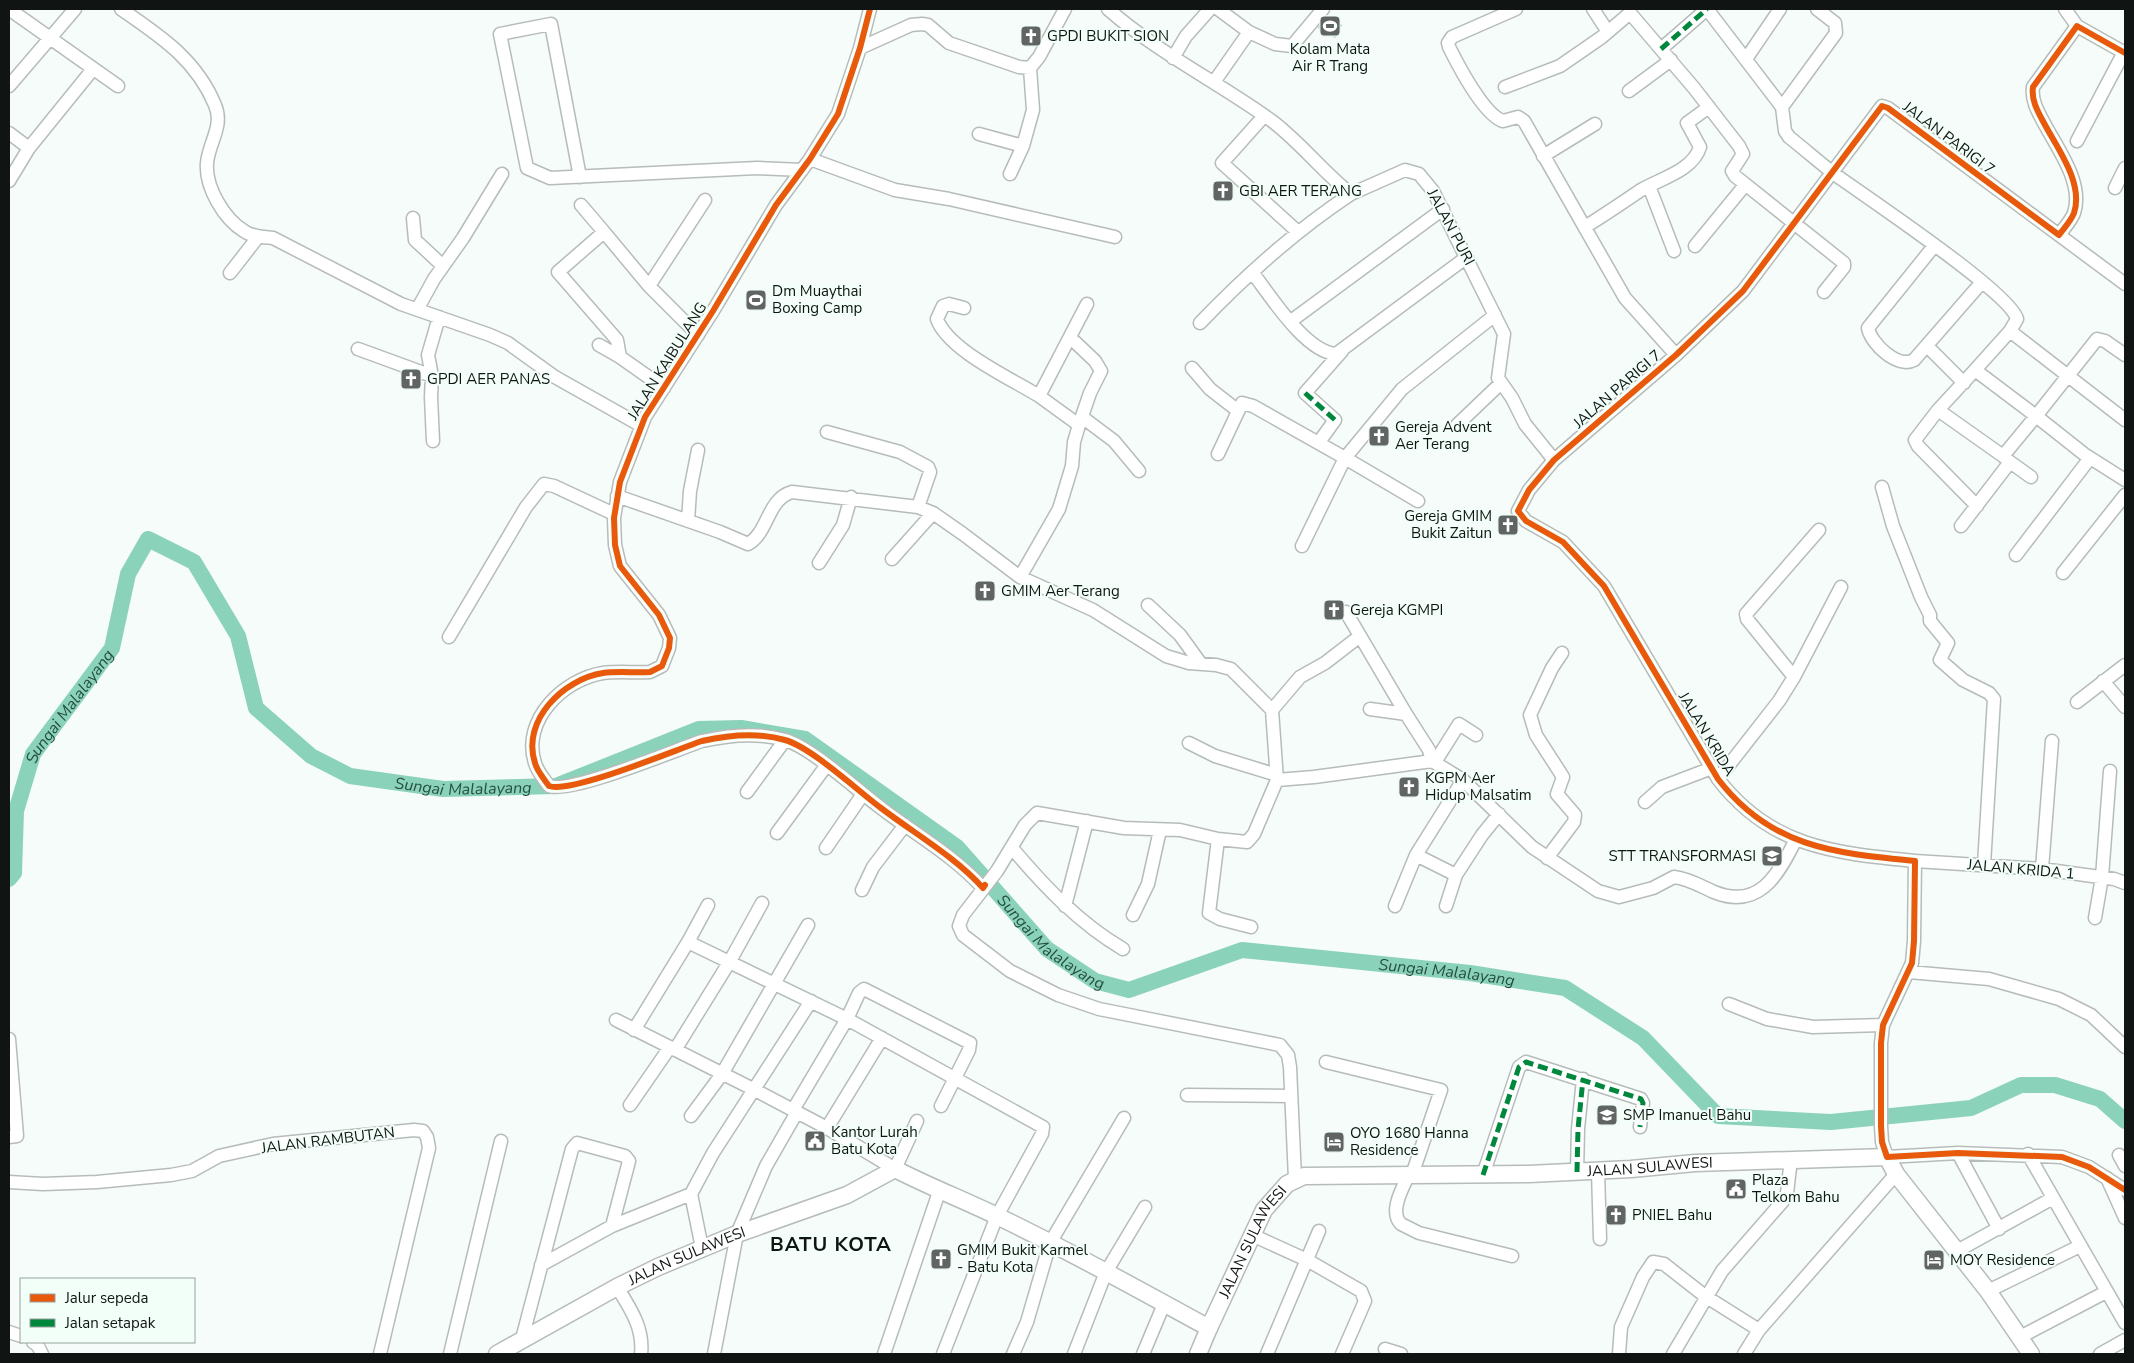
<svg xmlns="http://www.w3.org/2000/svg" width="2134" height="1363" font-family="'Nunito Sans',sans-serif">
	<rect width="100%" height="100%" fill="#f5fcf9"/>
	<!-- water -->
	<path fill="#8bd2ba" d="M1325,15L1342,25L1335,38L1318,28Z"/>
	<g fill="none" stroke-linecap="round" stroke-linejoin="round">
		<!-- river -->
		<path stroke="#8bd2ba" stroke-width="16" id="s1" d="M9,879L14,873L16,811L33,754L112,648L128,574L148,539L194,562L238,636L256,708L311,756L350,776L443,789L556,786L699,729L741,728L805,739L957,847L1047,949L1095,981L1129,990L1242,950L1470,973L1565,988L1643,1038L1718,1116L1831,1122L1971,1108L2021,1085H2055L2100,1099L2125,1121"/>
		<!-- minor casing -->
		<g stroke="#b6bcb9" stroke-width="15">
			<path id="minor" d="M9,9L118,86
				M121,9C160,36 196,59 215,105C224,126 209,142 207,163C205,187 224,219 244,231C252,237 264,237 273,238L401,304L490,335L508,343L555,377L640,425
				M870,9L860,48L838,114L810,159L776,205L713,311L645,417L620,482L614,518L615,545L620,566L659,615L670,638L669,648L662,666L650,672C635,673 618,671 603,673C564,679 521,720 535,763C537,771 544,779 549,786C571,794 675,750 702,741C728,735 758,732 785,740C811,747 858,791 881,808C915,834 954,856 983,888
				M1108,9C1158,53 1218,82 1272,121C1301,143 1323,172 1351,194L1405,170L1419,174L1433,191L1504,334L1498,378L1512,398L1525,424L1554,460
				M1218,9L1249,32
				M1516,9L1452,37L1448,43L1449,47C1458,65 1484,115 1503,121L1518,117L1524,121L1625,298L1676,355
				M1593,9L1608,32
				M1707,9L1782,107L1785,131L1789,137C1804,149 1818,161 1833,173C1863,195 2011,293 2017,319L2010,331L2125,420
				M2065,9L2077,26
				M860,48L911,25L922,24L928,25L949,43L1019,67L1030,68L1039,57L1065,9
				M1661,49L1707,9
				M2125,53L2077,26L2033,87C2031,100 2038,112 2044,123C2057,148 2084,183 2074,213C2071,221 2064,228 2059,235L1888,108L1882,106L1743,291L1676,355L1554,460L1529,490L1518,511L1526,521L1563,542L1604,586L1718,779C1771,848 1835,853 1915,861L1914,941L1912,963L1883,1025L1881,1043V1126L1882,1142L1887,1157L1958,1153L2062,1157L2089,1167L2125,1190
				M1173,58L1186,36L1210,9
				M1746,59L1780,9
				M1214,82L1249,32L1275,44L1292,46L1323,9
				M9,86L75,9
				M1505,87L1560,66L1602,37L1630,13L1694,88L1739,146L1743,154L1732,171L1735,176L1844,263V267L1824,292
				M1629,91L1671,60
				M1782,107L1836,33L1835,23L1817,9
				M1264,116L1222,163L1298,232
				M9,133L29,148
				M979,134L1023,146
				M2077,141L2124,52
				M1543,156L1595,124
				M810,159L895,190L949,199L1115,237
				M1010,174L1023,146L1033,110L1030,68
				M580,177L551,24L500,34L527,168L550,178L757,168L802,170
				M9,181L29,148L93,69
				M1649,186L1674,251
				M2115,188L2125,168
				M581,205L604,232
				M413,218L415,240L443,266
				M1585,227C1604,215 1622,203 1641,190C1659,179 1693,171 1700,147L1687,123L1709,107
				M2059,235L2125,284
				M1695,246L1745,185
				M1934,246L1868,328C1871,344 1898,369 1914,360L1982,282
				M1252,272C1270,295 1305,352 1336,354L1467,257
				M230,273L258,237
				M649,286L705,200
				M418,308L434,279L463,238L502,174
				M964,308L949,304L943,306L937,319C948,350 1010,378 1039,396
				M1291,321L1443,209
				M1200,323C1246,275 1295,231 1351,194
				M2010,331L1975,370L2036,416L2097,339L2105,341L2125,355
				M1075,342L1095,361L1101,371L1090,393L1079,425
				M599,345L620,357
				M1927,346L1964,383
				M358,349L432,376
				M1192,368L1210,389L1237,410
				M1975,370L1938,410L1915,440L1918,446L1977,506
				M664,388L620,357L617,340L558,272L604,232L649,286L698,335
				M1938,410L2003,456L2036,416L2084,454L2125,480
				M1082,417L1114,441L1139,471
				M1457,425L1500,384
				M827,432L900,452L928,467L930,472L918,507
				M433,441L431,397L432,376L428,355L439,317
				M1319,442L1335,420L1305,393L1342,351
				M1218,454L1242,403L1253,406L1345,458L1402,389L1495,315
				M2010,462L2031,477
				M1882,487L1893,526L1921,597L1930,615V621L1948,643L1940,660L1963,680L1989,693L1994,699L1984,865
				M617,496L720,532L748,544C769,532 767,499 792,492L918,507L933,513L963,534L1020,577L1093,610L1166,656L1189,663L1216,665L1231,669L1272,710L1277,780L1314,777L1432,761
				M688,521L690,491L698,450
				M1961,526L2010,462L2003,456
				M1302,546L1345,458L1418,501
				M2016,555L2090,458
				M892,559L933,513
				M819,563L843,525L851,497
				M2063,573L2125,495
				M1020,577L1059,509L1072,466L1074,442L1079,425L1039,396L1087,304
				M1148,605L1180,635L1201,664
				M1346,612L1406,714
				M449,637L526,507L544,484L554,486L614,514
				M1794,677L1841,587
				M2103,681L2125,707
				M2077,702L2125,665
				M1370,709L1406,714L1429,750L1432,761L1463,780L1532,847L1598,891L1619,897L1653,888L1674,877C1690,879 1700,886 1714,892C1758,910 1778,876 1795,841
				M1272,710L1300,677L1325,663L1360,636
				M1189,743L1215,756L1277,775
				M1435,762L1459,724L1476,735
				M1718,779L1779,701L1794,677L1747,619L1746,614L1819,530
				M1277,780L1254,834L1247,842L1218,839L1180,830L1124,828L1037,813L1025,825L997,871L963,915L959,926L963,935L1010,971L1058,995L1099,1009L1280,1045L1288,1055L1290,1067L1295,1179
				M1463,780L1416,855L1456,875L1482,835L1499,814
				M747,792L785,740
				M1645,802L1662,787L1712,768
				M777,833L826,766
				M1218,839L1209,913L1220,919L1251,927
				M826,848L863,794
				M1012,848C1045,887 1079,923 1123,949
				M1547,858L1574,822L1575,815L1557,794L1563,777L1536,735L1530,715L1552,668L1562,653
				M1915,861L2042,869L2114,879L2125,883
				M2042,869L2052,741
				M862,890L873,867L905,825
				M708,905L688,942L847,1019L1043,1127L1042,1134L997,1216L943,1354
				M1065,906L1087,821
				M1395,906L1416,855
				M1446,906L1456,875
				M1133,915L1148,884L1160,830
				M2095,918L2102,877L2110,771
				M1909,972L1989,979L2059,999L2091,1015L2125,1047
				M1729,1004L1767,1019L1813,1027L1883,1025
				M616,1020L755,1090L827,1128L895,1169L917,1121
				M634,1030L688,942
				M9,1039L17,1136L9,1137
				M675,1050L730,961L762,903
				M1326,1062L1441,1090L1412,1175
				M1187,1095L1290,1096
				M630,1105L670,1047
				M793,1110L847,1019L859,993L864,989L970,1043L969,1050L941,1106
				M691,1116L722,1074L808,925
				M827,1128L882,1038
				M1958,1153L1999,1229
				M2028,1154L2125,1323
				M2119,1155L2125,1166
				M1598,1171L1600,1239
				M1577,1172L1578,1129L1583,1079
				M1483,1175L1519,1067L1526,1062L1641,1099L1643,1103L1640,1127
				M1408,1176C1402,1189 1389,1212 1401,1224L1419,1233L1512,1256
				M2107,1178L2125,1218
				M9,1182L43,1184L97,1182L171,1175L192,1171L219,1156L273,1144L414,1130L423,1131L427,1137L429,1148L380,1354
				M691,1194L702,1248
				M1252,1235L1307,1260L1361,1291L1365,1301L1342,1354
				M1957,1251L2053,1198
				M541,1265L612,1226L691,1194L713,1153L811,1001
				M617,1287C630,1308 644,1328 641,1354
				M1988,1291L2080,1246
				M1759,1330L1896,1174
				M9,1332L21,1336
				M2020,1337L2106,1292
				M522,1339L572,1149L577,1143L625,1156L629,1161L612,1226
				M33,1342L38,1346L42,1354
				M1385,1349L1401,1354
				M450,1354L501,1141
				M714,1354L737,1234L766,1166L797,1112
				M884,1354L939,1192
				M1013,1354L1027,1322L1050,1243L1124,1118
				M1074,1354L1106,1272L1145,1207
				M1143,1354L1164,1304
				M1267,1354L1319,1231
				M1619,1354L1621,1327L1643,1277L1653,1262L1664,1264L1705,1296L1759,1330L1744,1354
				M1673,1354L1722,1271L1783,1201L1787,1193L1791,1159
				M2100,1354L2125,1340"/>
		</g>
		<!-- major casing -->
		<g stroke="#b6bcb9" stroke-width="19">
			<g id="major">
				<path id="s2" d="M497,1354L617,1287L658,1267L737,1234L847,1195L895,1169C930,1187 964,1200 999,1217C1070,1251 1139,1290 1209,1328L1264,1210L1287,1184L1304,1176L1529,1174L1631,1169L1695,1163L1887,1157L1896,1174L1988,1291L2031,1354"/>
				<path d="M1198,1354L1209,1328"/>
			</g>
		</g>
		<!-- minor -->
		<use href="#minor" stroke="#fefffe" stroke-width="12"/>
		<!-- major -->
		<use href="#major" stroke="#fefffe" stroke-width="16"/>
		<!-- quiet -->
		<path stroke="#00873e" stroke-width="5" stroke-dasharray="10 5" stroke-linecap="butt" d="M1661,49L1707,9
			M1305,393L1335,420
			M1577,1172L1578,1129L1583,1079
			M1483,1175L1519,1067L1526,1062L1641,1099L1643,1103L1640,1127"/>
		<!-- cycleway casing -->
		<g stroke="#f2fff9" stroke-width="9">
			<path id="cycleway" d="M870,9L860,48L838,114L810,159L776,205L713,311L645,417L620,482L614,518L615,545L620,566L659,615L670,638L669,648L662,666L650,672C635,673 618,671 603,673C564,679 521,720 535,763C537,771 544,779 549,786C571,794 675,750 702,741C728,735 758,732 785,740C811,747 858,791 881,808C915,834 954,856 983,888L985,885
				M2125,53L2077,26L2033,87C2031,100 2038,112 2044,123C2057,148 2084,183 2074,213C2071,221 2064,228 2059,235L1888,108L1882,106L1743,291L1676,355L1554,460L1529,490L1518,511L1526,521L1563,542L1604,586L1718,779C1771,848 1835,853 1915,861L1914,941L1912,963L1883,1025L1881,1043V1126L1882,1142L1887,1157L1958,1153L2062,1157L2089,1167L2125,1190"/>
		</g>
		<!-- cycleway -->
		<use href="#cycleway" stroke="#e8590c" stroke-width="6"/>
	</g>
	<!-- icons -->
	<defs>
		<g id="stadium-square" transform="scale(1.125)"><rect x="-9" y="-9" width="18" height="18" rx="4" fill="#606563" stroke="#f2fff9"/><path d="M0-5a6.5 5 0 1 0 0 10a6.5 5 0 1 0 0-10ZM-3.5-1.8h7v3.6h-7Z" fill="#fff"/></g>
		<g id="church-square" transform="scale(1.125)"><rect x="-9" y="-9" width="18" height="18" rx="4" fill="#606563" stroke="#f2fff9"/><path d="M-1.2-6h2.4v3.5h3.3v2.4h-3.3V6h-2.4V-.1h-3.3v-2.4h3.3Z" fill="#fff"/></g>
		<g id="university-square" transform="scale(1.125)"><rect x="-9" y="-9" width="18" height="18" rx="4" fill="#606563" stroke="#f2fff9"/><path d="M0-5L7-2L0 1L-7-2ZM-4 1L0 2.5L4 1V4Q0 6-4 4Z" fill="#fff"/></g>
		<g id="school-square" transform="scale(1.125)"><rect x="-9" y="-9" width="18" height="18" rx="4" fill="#606563" stroke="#f2fff9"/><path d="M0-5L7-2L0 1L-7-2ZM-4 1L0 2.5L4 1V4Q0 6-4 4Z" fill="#fff"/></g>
		<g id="civic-square" transform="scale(1.125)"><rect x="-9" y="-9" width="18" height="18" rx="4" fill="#606563" stroke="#f2fff9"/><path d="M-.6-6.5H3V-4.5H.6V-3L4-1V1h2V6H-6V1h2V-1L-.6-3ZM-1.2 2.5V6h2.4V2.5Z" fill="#fff"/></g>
		<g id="hotel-square" transform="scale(1.125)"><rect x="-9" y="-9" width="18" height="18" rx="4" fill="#606563" stroke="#f2fff9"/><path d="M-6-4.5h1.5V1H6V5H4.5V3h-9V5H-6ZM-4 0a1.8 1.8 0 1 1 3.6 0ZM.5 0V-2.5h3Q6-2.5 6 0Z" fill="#fff"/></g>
	</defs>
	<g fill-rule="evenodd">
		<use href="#stadium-square" x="1330" y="26"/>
		<use href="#church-square" x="1031" y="36"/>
		<use href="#church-square" x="1223" y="191"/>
		<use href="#stadium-square" x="756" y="300"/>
		<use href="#church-square" x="411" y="379"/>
		<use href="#church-square" x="1379" y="436"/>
		<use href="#church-square" x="1508" y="525"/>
		<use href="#church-square" x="985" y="591"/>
		<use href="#church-square" x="1334" y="610"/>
		<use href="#church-square" x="1409" y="787"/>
		<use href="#university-square" x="1772" y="856"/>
		<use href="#school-square" x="1607" y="1115"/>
		<use href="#civic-square" x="815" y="1141"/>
		<use href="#hotel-square" x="1334" y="1142"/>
		<use href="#civic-square" x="1736" y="1189"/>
		<use href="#church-square" x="1616" y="1215"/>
		<use href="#church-square" x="941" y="1259"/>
		<use href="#hotel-square" x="1934" y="1260"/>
	</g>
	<g text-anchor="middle" stroke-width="4" stroke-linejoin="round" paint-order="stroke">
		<!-- poi labels -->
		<g font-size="15" fill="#101412" stroke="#f2fff9" text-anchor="start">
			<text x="1047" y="41">GPDI BUKIT SION</text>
			<text x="1330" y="54" text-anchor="middle">Kolam Mata<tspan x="1330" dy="17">Air R Trang</tspan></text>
			<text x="1239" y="196">GBI AER TERANG</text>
			<text x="772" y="296">Dm Muaythai<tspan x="772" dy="17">Boxing Camp</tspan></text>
			<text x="427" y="384">GPDI AER PANAS</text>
			<text x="1395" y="432">Gereja Advent<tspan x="1395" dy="17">Aer Terang</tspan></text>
			<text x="1492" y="521" text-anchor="end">Gereja GMIM<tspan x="1492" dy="17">Bukit Zaitun</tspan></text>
			<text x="1001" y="596">GMIM Aer Terang</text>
			<text x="1350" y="615">Gereja KGMPI</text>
			<text x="1425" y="783">KGPM Aer<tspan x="1425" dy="17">Hidup Malsatim</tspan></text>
			<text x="1756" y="861" text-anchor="end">STT TRANSFORMASI</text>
			<text x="1623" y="1120">SMP Imanuel Bahu</text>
			<text x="831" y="1137">Kantor Lurah<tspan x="831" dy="17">Batu Kota</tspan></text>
			<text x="1350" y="1138">OYO 1680 Hanna<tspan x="1350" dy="17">Residence</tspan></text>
			<text x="1752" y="1185">Plaza<tspan x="1752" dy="17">Telkom Bahu</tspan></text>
			<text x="1632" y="1220">PNIEL Bahu</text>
			<text x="957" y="1255">GMIM Bukit Karmel<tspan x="957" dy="17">- Batu Kota</tspan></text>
			<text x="1950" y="1265">MOY Residence</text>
		</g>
		<!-- street labels -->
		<g font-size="15" fill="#101412" stroke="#f2fff9">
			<text transform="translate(1949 138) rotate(37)" y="5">JALAN PARIGI 7</text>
			<text transform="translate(1451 227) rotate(62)" y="5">JALAN PURI</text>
			<text transform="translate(667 361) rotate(-58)" y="5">JALAN KAIBULANG</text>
			<text transform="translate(1617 389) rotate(-41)" y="5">JALAN PARIGI 7</text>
			<text transform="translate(1707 734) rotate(59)" y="5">JALAN KRIDA</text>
			<text transform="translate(2021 869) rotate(5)" y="5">JALAN KRIDA 1</text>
			<text transform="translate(328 1140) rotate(-7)" y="5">JALAN RAMBUTAN</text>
			<text dy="5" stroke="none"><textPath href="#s2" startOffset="1322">JALAN SULAWESI</textPath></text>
			<text dy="5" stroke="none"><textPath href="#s2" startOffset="889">JALAN SULAWESI</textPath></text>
			<text dy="5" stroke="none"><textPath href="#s2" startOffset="214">JALAN SULAWESI</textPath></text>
		</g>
		<!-- water labels -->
		<g font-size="16" font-style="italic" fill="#254f40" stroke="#f2fff9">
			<text dy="6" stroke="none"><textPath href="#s1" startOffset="189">Sungai Malalayang</textPath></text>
			<text dy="6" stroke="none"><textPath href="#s1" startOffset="820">Sungai Malalayang</textPath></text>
			<text dy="6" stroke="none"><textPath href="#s1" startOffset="1495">Sungai Malalayang</textPath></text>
			<text dy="6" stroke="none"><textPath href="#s1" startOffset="1915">Sungai Malalayang</textPath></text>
		</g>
		<!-- district labels -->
		<g font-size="20" font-weight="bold" letter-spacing="1" fill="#101412" stroke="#f2fff9">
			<text x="831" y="1251">BATU KOTA</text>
		</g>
	</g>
	<!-- border -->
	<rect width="2134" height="1363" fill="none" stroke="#101412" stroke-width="20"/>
	<!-- legend -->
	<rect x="20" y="1278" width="175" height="65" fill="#f2fff9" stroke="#98a19d"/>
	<rect x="30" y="1294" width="25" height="8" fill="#e8590c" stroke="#98a19d"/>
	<text x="65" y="1303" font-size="15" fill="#101412">Jalur sepeda</text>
	<rect x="30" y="1319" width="25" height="8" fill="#00873e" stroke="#98a19d"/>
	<text x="65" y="1328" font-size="15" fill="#101412">Jalan setapak</text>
</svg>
